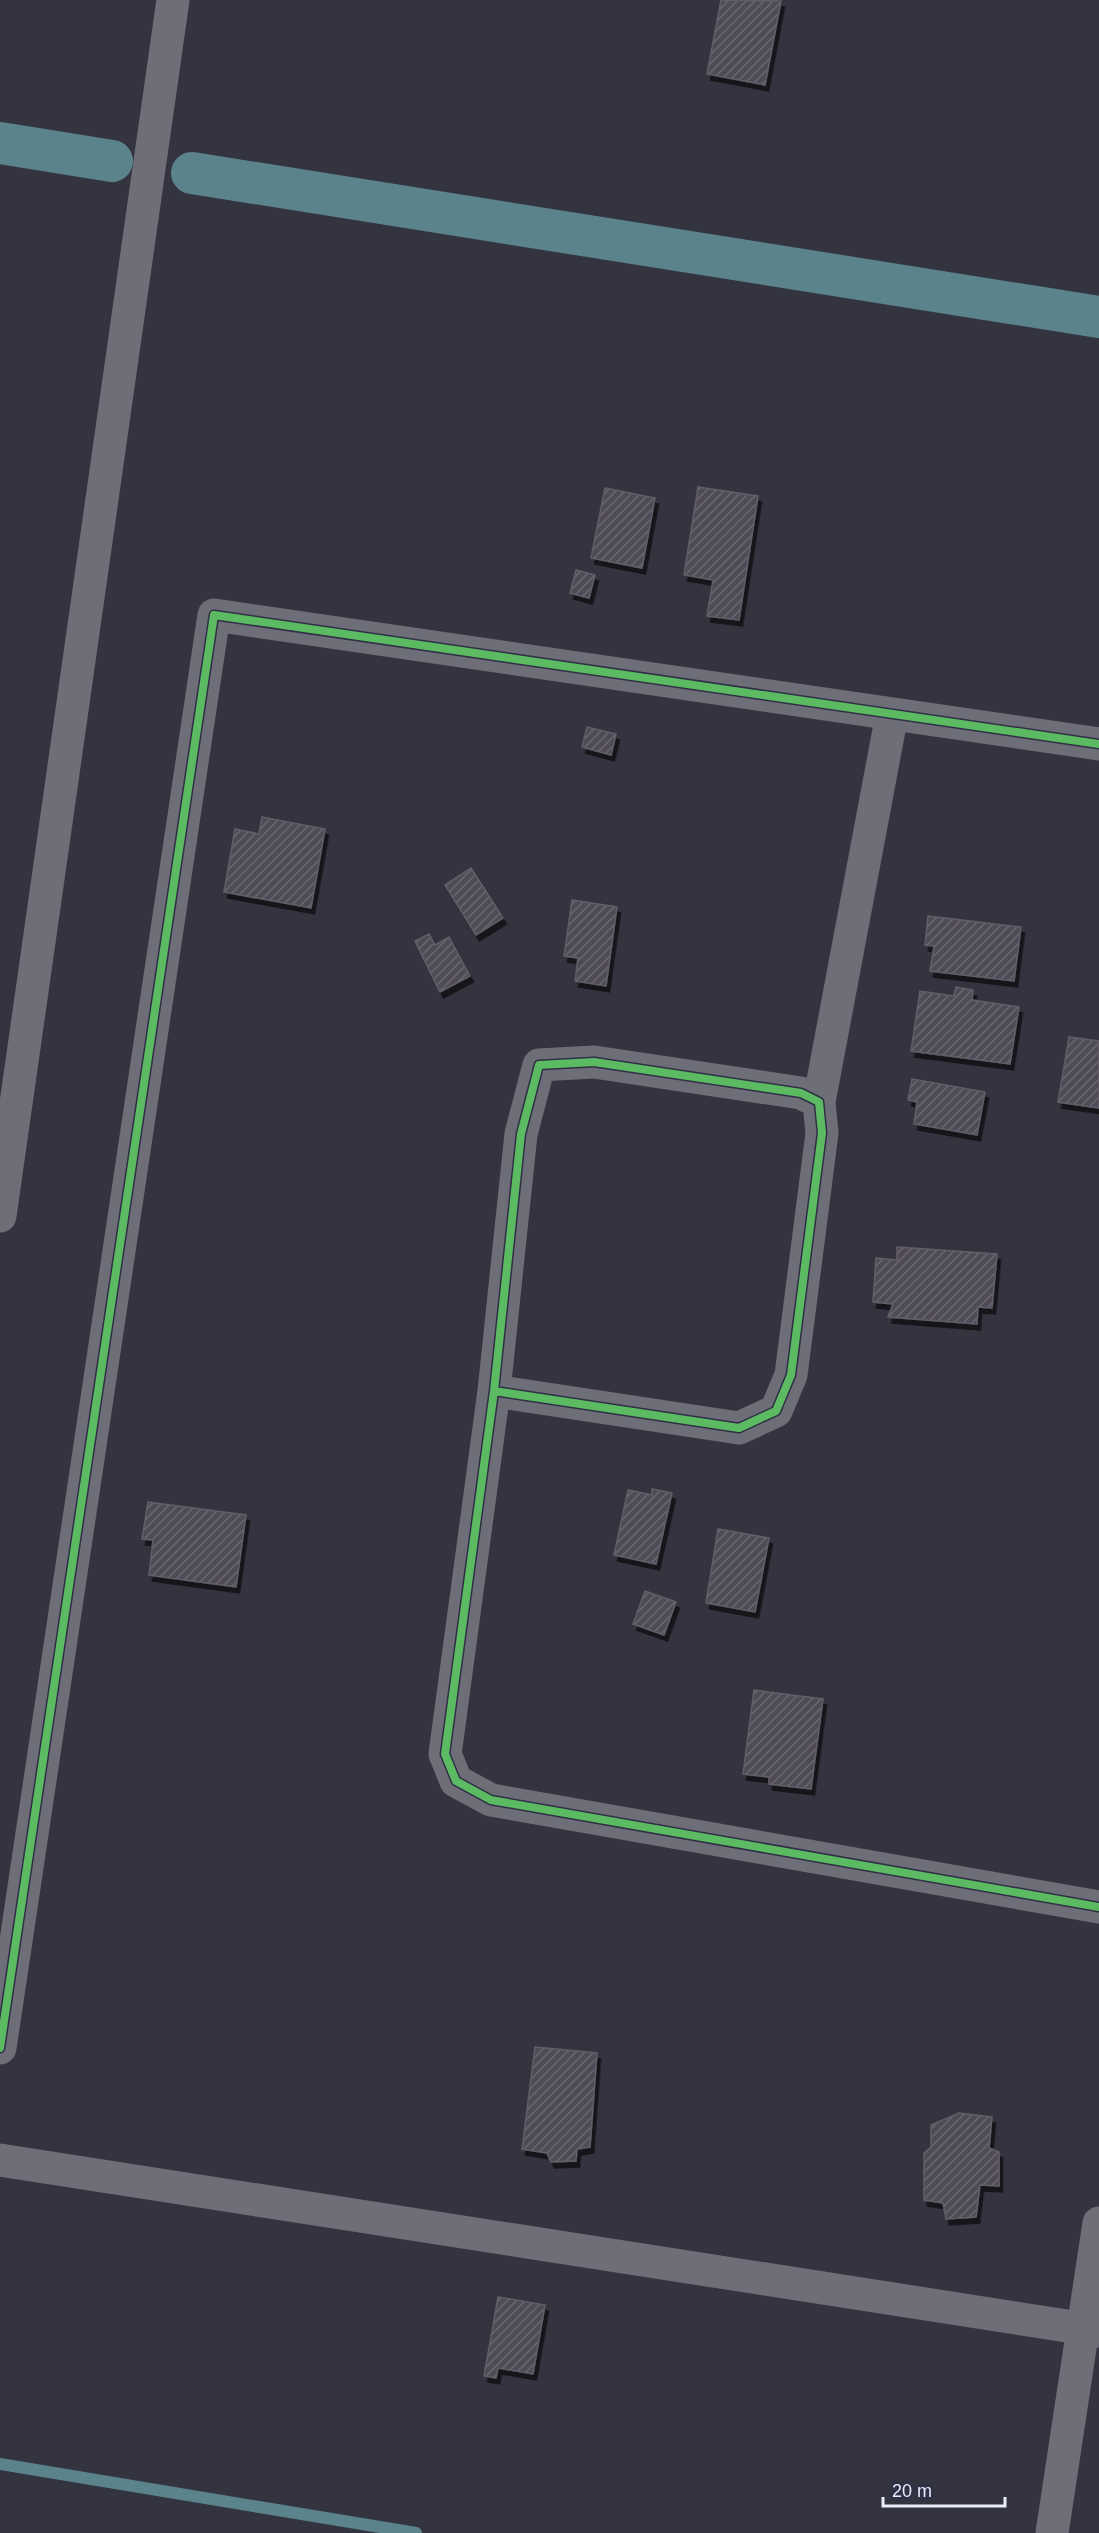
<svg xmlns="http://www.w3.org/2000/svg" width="1099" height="2533" font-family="Helvetica,sans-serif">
	<defs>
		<pattern id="building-hatch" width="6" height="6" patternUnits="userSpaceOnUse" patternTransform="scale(1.5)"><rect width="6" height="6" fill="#504c57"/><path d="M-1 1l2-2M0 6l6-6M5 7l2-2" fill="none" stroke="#696670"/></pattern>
		<filter id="shadow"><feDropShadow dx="3.5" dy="6" stdDeviation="0" flood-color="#0009"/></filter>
	</defs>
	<rect width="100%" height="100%" fill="#343440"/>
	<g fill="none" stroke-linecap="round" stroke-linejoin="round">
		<!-- stream -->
		<path stroke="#5a838c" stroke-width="12" d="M0,2464L416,2533"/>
		<!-- canal -->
		<path stroke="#5a838c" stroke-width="42" d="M0,143L112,161
			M192,173L1099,317"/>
	</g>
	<!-- building -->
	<path fill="url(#building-hatch)" stroke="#615e68" stroke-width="1.5" filter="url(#shadow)" d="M721,0L781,1L765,85L707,74Z
		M698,487L758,496L739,620L707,616L713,580L684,575Z
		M605,488L655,498L642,568L591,558Z
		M576,570L595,575L589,598L570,593Z
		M587,727L616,734L611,755L582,747Z
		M262,817L325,829L311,908L224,892L235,829L259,834Z
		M471,868L503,918L476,935L445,885Z
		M572,900L617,907L606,986L575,981L578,958L564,956Z
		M928,916L1021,927L1014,981L930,971L934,946L925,945Z
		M429,934L435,945L449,937L470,976L440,992L415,941Z
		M956,987L973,990L972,1000L1019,1007L1010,1064L911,1051L920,991L954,996Z
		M1069,1037L1099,1041V1108L1058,1102Z
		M912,1079L985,1092L977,1135L914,1124L917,1102L908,1100Z
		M897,1247L997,1254L992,1308L978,1307L977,1324L888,1317L893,1304L873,1302L876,1258L897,1260Z
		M652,1489L672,1493L656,1564L614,1555L628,1490L652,1495Z
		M148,1502L246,1515L236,1587L149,1575L153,1540L142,1539Z
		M718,1529L769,1538L755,1612L706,1603Z
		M645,1591L676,1602L664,1635L633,1624Z
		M754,1690L823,1699L811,1789L769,1784V1777L743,1774Z
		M535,2047L597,2053L590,2147L577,2149L576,2161L551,2162L547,2153L522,2149Z
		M959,2113L992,2117L989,2148L999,2152V2186L980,2185L976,2217L946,2219L943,2203L924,2200V2153L931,2147V2125Z
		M498,2297L545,2305L533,2374L498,2368L496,2378L484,2376Z"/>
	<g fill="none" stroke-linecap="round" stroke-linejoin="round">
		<!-- minor -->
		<path stroke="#6d6e77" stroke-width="33" d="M819,1102L892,714
			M0,1216L173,0
			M494,1391L739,1428L776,1411L791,1375L822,1133L819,1102L801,1093L594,1062L539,1065L521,1134L494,1391L445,1754L456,1781L491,1800L1099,1907
			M0,2048L214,615L1099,744
			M0,2160L1099,2331
			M1052,2533L1099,2223"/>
		<!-- cycleway casing -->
		<g stroke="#2f3045" stroke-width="11">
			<path id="cycleway" d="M494,1391L739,1428L776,1411L791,1375L822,1133L819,1102L801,1093L594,1062L539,1065L521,1134L494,1391L445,1754L456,1781L491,1800L1099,1907
				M0,2048L214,615L1099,744"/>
		</g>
		<!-- cycleway -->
		<use href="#cycleway" stroke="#5cba63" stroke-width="8"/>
	</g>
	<!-- scale -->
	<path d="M883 2497v9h122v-9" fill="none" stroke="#ecedfb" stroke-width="3"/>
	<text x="892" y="2497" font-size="18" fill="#ecedfb" stroke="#2f3045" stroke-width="4.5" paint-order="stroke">20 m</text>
</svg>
